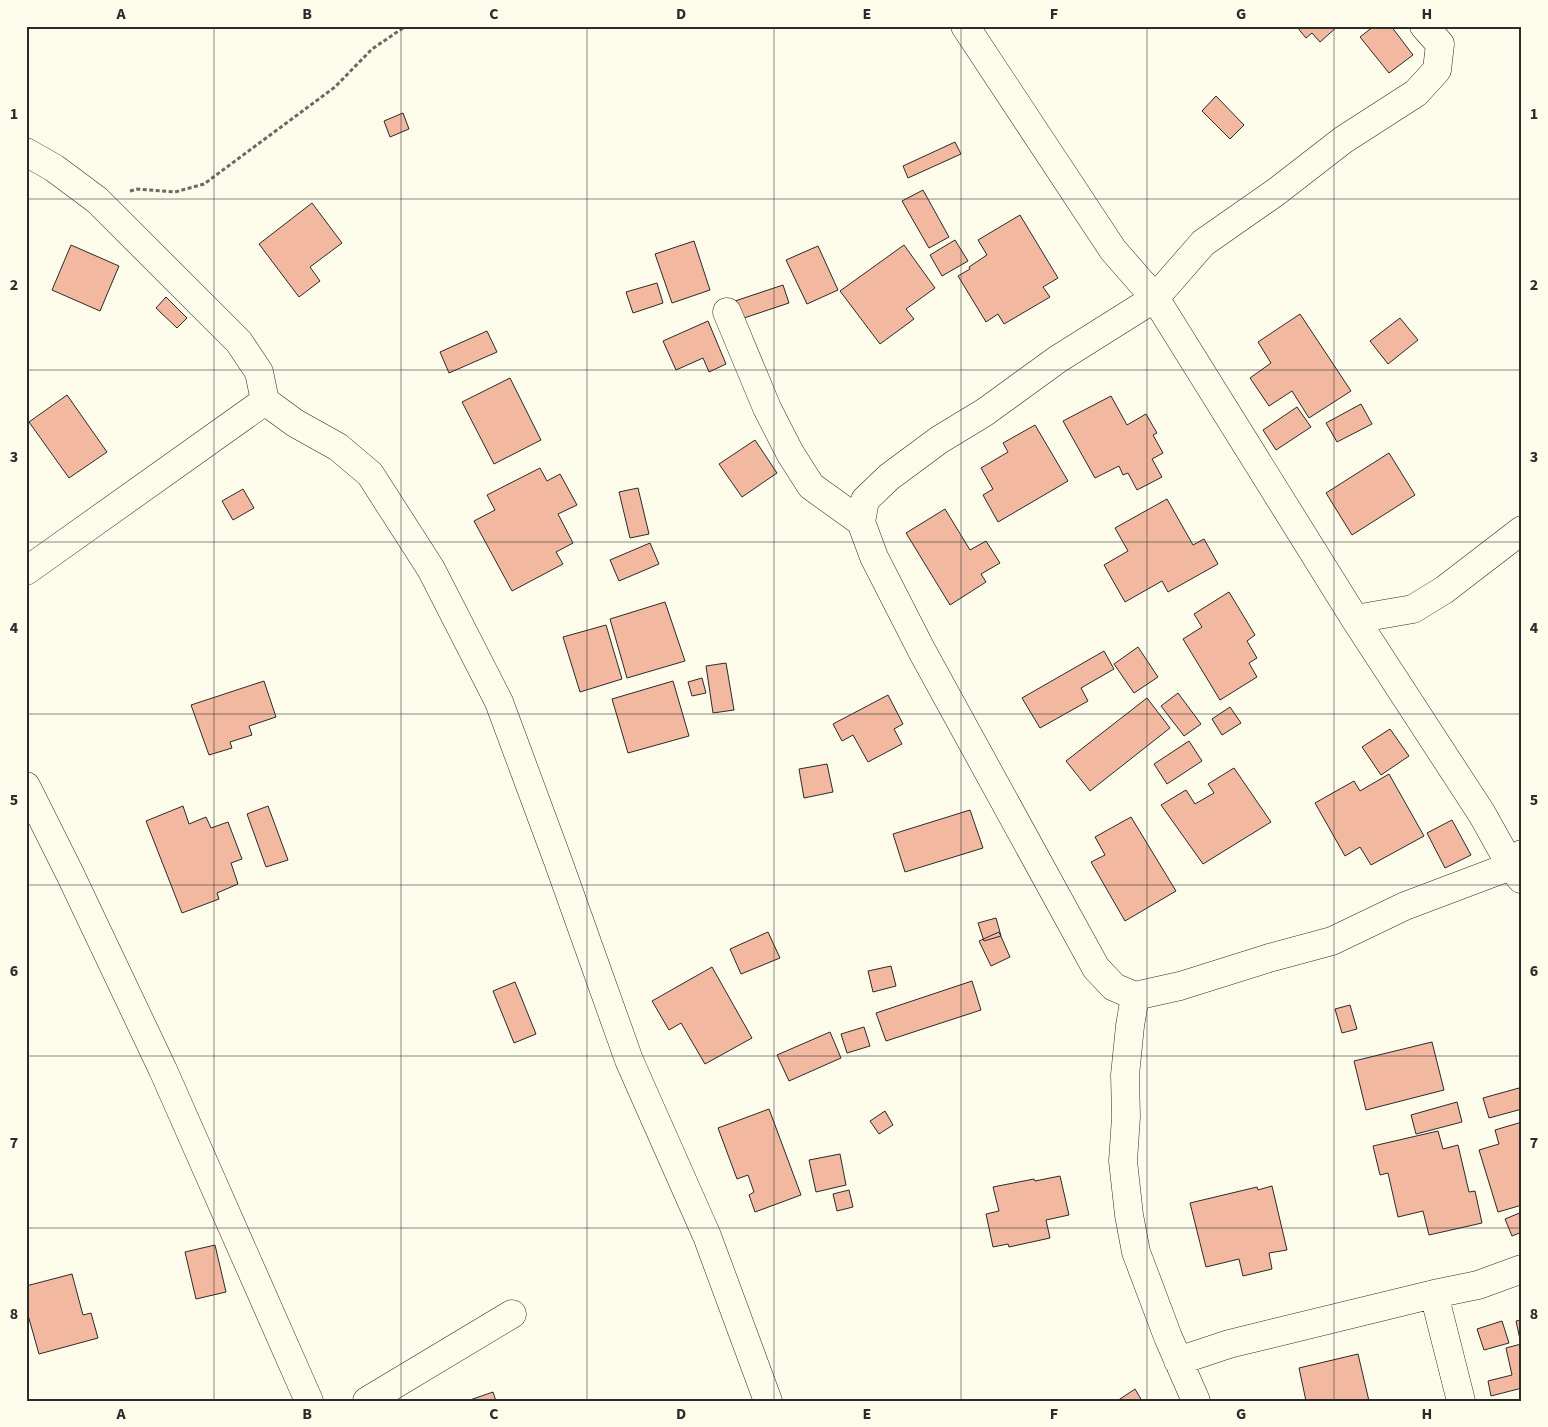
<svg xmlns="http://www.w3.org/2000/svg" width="1548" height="1427" font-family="'Source Sans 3',sans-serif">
	<rect width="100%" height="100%" fill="#fdfbea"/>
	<!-- building -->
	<path fill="#f2b8a0" stroke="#2b2b2b" d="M1296,26H1338L1320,42L1312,33L1306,38Z
		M1374,26H1391L1413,55L1389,73L1360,37Z
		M1216,96L1244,125L1230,139L1202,111Z
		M403,113L409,129L390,137L384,121Z
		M955,142L961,154L908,178L903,166Z
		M923,190L949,237L929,248L902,201Z
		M312,203L342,243L310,267L320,281L299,297L259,244Z
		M1020,215L1058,278L1043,287L1050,297L1004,324L998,314L986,322L958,276L970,269L969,267L987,255L978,240Z
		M955,240L968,261L942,276L930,255Z
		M694,241L710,290L672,303L655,254Z
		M71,245L119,266L100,311L52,290Z
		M904,245L935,288L906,309L914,319L880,344L840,291Z
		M818,246L838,290L807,304L786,260Z
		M657,283L663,303L633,313L626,292Z
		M783,285L789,303L741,319L735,301Z
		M166,297L187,318L177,328L156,308Z
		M1300,314L1351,391L1309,418L1292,391L1269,406L1250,378L1271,363L1258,342Z
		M1400,318L1418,340L1388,364L1370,341Z
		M708,321L726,364L709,372L703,358L676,370L663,341Z
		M487,331L497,352L449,373L440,352Z
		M510,378L541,440L494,464L462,402Z
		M67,395L107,452L69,478L29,422Z
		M1111,396L1127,425L1146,414L1157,433L1153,435L1163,453L1152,459L1162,477L1137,490L1128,473L1123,475L1119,466L1095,478L1063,421Z
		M1361,404L1372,424L1337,442L1326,423Z
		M1297,407L1311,427L1276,450L1263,430Z
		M1035,425L1068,481L998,522L983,495L993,489L981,468L1008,452L1003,443Z
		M755,440L777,473L742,497L719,464Z
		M1389,453L1415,495L1352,535L1326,493Z
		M540,468L547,481L560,474L577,505L558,514L573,543L556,552L563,564L512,591L474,521L495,510L487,495Z
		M638,488L649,534L630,538L619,492Z
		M243,489L254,508L233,520L222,501Z
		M1167,499L1193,545L1204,539L1218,564L1168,592L1162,581L1125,602L1104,565L1128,551L1115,528Z
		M945,509L970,550L986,541L1000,563L981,574L986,582L950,605L906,533Z
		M650,543L659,564L619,581L610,560Z
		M1229,592L1255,635L1247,641L1257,658L1249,663L1257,677L1220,700L1183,639L1202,627L1194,614Z
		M665,602L685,661L627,678L610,619Z
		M606,625L622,679L580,692L563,637Z
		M1138,647L1158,677L1134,693L1114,664Z
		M1104,651L1114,669L1081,688L1088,701L1040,728L1022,698Z
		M726,663L734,710L713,713L706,666Z
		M702,678L706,693L692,696L688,682Z
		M264,681L276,717L249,726L252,735L230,742L232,748L209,755L191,705Z
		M673,681L689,736L628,753L612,699Z
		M1178,693L1201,724L1184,736L1161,706Z
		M888,695L903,724L894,729L902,744L868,762L853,735L842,741L833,724Z
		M1147,698L1170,728L1090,791L1066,761Z
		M1230,707L1241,723L1222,735L1212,719Z
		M1390,729L1409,756L1381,775L1362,747Z
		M1189,741L1202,761L1167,784L1154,764Z
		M827,764L833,792L804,798L799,769Z
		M1234,768L1271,822L1203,864L1161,805L1186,790L1195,804L1214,793L1208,784Z
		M1389,774L1424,836L1371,865L1360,847L1345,856L1315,803L1354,781L1360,791Z
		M183,806L189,824L206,817L211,828L228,822L242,859L231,863L238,884L217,893L219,899L182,913L146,821Z
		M268,806L288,860L266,867L247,814Z
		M970,810L983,848L905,872L893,834Z
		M1131,817L1176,891L1125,921L1091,862L1105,855L1095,837Z
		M1452,820L1471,855L1445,868L1427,833Z
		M996,918L1001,936L984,941L978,923Z
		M768,932L780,958L741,974L730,949Z
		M999,932L1010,957L991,966L979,941Z
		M891,966L896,986L873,992L868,971Z
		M712,967L752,1038L705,1064L681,1023L669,1030L652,1001Z
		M972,981L981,1010L886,1041L876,1013Z
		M515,982L536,1034L514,1043L493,991Z
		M1350,1005L1357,1029L1342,1033L1335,1009Z
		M864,1027L870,1046L847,1053L841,1034Z
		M830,1032L841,1058L789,1081L777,1055Z
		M1432,1042L1444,1090L1366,1110L1354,1061Z
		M1519,1088L1522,1097V1109L1489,1118L1483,1098Z
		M1457,1102L1462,1122L1416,1134L1411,1115Z
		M769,1109L801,1195L755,1212L749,1195L754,1192L748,1175L737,1179L718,1128Z
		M885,1111L893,1125L879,1134L870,1121Z
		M1522,1122V1205L1498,1212L1479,1150L1499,1144L1495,1130Z
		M1438,1131L1443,1149L1458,1145L1469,1192L1475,1191L1482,1223L1429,1235L1423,1211L1398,1217L1388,1173L1380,1175L1373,1146Z
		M840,1154L846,1185L816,1192L809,1160Z
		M1060,1176L1069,1215L1046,1220L1050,1238L1009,1247L1008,1244L993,1247L986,1214L999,1211L993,1187L1034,1179L1035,1181Z
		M1272,1186L1287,1250L1269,1253L1272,1269L1243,1276L1239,1259L1206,1267L1190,1203L1257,1187L1258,1190Z
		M849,1190L853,1207L837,1211L833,1194Z
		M1522,1212V1232L1512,1236L1505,1219Z
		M215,1245L226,1292L196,1299L185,1252Z
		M72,1274L83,1315L91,1313L98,1338L39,1354L26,1308V1286Z
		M1522,1320V1388L1491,1396L1488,1381L1512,1375L1506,1348L1521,1344L1516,1321Z
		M1502,1321L1509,1343L1484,1350L1477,1329Z
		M1358,1354L1369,1401H1306L1299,1368Z
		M1135,1389L1142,1401H1117Z
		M493,1392L496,1401H467Z"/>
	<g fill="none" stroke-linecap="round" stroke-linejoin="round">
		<!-- street casing -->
		<g stroke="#2b2b2b" stroke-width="29">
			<path id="street" d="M965,26L1113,250L1155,298L1355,619L1482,814L1511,866L1521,879
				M1424,26L1440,44L1437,70L1416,93L1343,140L1276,192L1203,243L1155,298L1058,359L985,412L939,440L889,477L865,500L861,522L874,557L922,651L1096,968L1114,987L1135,996L1180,986L1269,958L1332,941L1405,906L1511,866L1522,854
				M26,152L54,168L97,200L239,342L259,372L265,401L295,423L338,447L370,474L431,569L499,702L558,861L629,1060L707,1236L768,1401
				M727,312L767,408L790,453L811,486L861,522
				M26,571L265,401
				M1355,619L1413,609L1444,590L1522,530
				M26,786L70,874L163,1070L309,1401
				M1135,996L1130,1026L1125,1075L1126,1117L1123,1161L1129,1215L1136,1252L1168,1337L1196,1401
				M1434,1294L1461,1401
				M1178,1361L1229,1344L1434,1294L1478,1285L1522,1269
				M367,1401L512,1314"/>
		</g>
		<!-- path -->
		<path stroke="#6a6964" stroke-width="3" stroke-dasharray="4 2.5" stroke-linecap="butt" d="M130,191L138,189L175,192L204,184L335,87L372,49L406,26"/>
		<!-- street -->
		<use href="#street" stroke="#fdfbea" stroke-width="28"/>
	</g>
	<!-- grid -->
	<path fill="none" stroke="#2b2b2b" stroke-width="1" stroke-opacity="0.55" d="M214,26V1401M401,26V1401M587,26V1401M774,26V1401M961,26V1401M1147,26V1401M1334,26V1401M26,199H1522M26,370H1522M26,542H1522M26,714H1522M26,885H1522M26,1056H1522M26,1228H1522"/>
	<!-- border -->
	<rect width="1548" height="1427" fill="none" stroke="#fdfbea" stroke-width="55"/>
	<rect x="28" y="28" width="1492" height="1372" fill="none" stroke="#2b2b2b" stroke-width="2"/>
	<g font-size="16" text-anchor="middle" font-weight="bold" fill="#2b2b2b">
		<text x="121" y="19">A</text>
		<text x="307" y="19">B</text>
		<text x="494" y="19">C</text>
		<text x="681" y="19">D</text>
		<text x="867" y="19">E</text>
		<text x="1054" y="19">F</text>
		<text x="1241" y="19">G</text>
		<text x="1427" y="19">H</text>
		<text x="14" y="119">1</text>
		<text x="1534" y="119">1</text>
		<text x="14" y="290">2</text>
		<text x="1534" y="290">2</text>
		<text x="14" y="462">3</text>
		<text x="1534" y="462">3</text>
		<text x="14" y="633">4</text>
		<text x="1534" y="633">4</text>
		<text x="14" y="805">5</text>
		<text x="1534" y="805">5</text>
		<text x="14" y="976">6</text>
		<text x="1534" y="976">6</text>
		<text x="14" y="1148">7</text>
		<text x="1534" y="1148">7</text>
		<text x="14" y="1319">8</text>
		<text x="1534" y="1319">8</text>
		<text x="121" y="1419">A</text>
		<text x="307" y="1419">B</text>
		<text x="494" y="1419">C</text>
		<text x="681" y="1419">D</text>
		<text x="867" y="1419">E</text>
		<text x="1054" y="1419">F</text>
		<text x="1241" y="1419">G</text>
		<text x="1427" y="1419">H</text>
	</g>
</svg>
